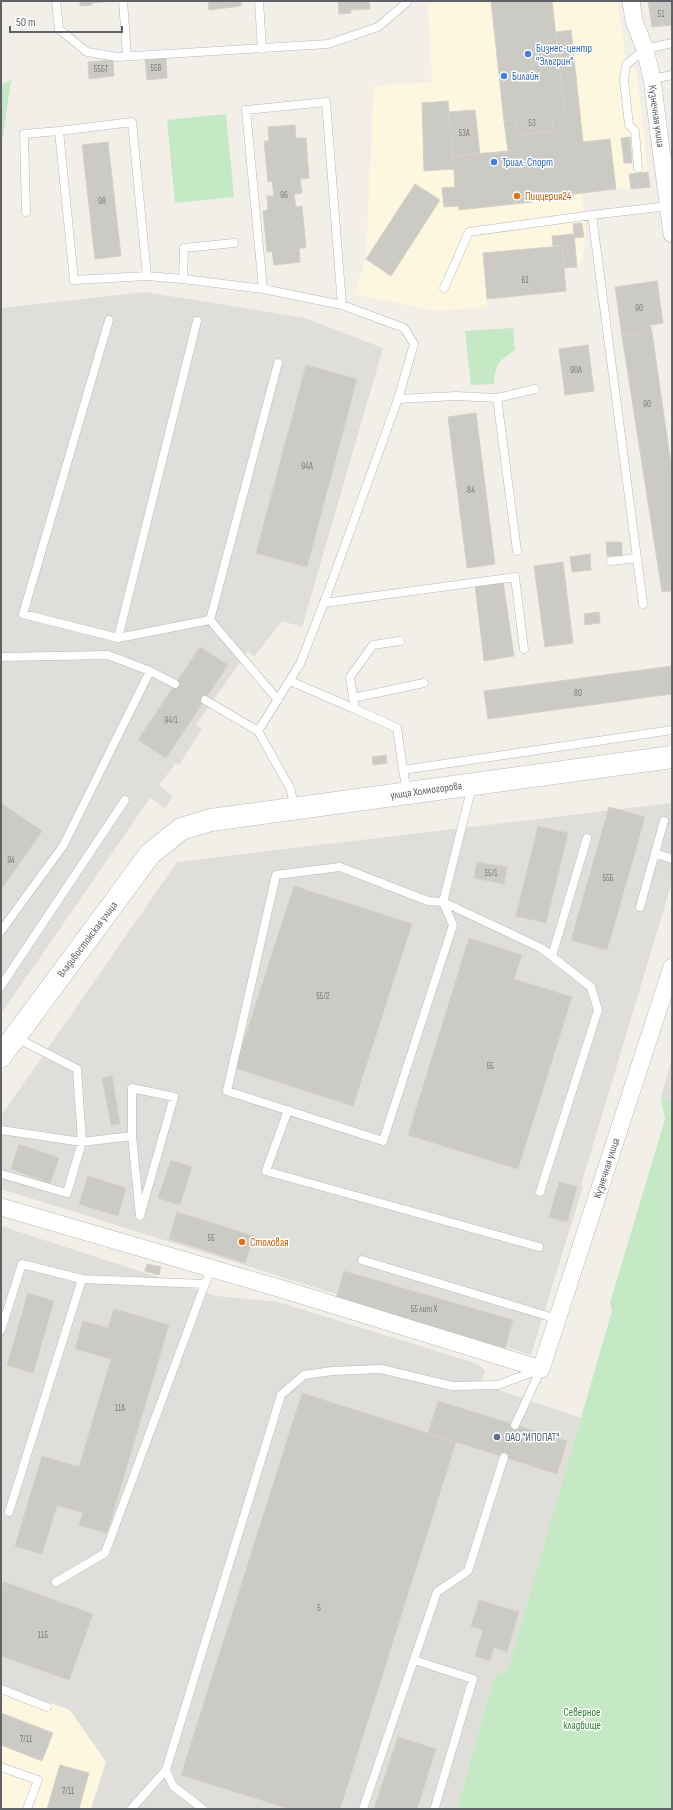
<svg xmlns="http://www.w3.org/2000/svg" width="673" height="1810" font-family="'Sofia Sans Condensed',sans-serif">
	<rect width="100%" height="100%" fill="#f1efe8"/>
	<!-- commercial -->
	<path fill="#fef7e0" d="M428,1H618L626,64L636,70L650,187L616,189L582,193L586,232L583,258L577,267L564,268L566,291L487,299V307L437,311L354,294L366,259L374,86L432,82Z
		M1,1685L70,1709L106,1762L91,1809H1Z"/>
	<!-- industrial -->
	<path fill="#e0deda" d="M145,292L305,318L383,348L302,627L282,621L254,657L248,651L196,725L202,729L179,765L176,763L159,785L173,797L165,808L150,798L1,1014V308Z
		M672,803V882L581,1185L583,1186L531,1355L1,1189V1116L177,862Z
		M672,1057V1101L661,1097Z
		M1,1226L216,1296L278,1302L478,1364L485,1371L481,1384L581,1418L508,1669L494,1677L457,1809H91L106,1762L70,1710L1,1685Z"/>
	<!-- green -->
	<path fill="#c5e8c5" d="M11,80L1,150V85Z
		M226,114L234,197L175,203L167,120Z
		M513,328L515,350C499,361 495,363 494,384L471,385L465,331Z
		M661,1097L672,1101V1809H457L494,1677L508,1669L612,1311L610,1303L665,1119Z"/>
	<!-- building -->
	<path fill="#cccac5" stroke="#d6d1c6" d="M80,1H111L92,3V5L80,6Z
		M208,1H241V6L209,10Z
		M338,1H369L370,9L351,10V13L339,14Z
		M491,1H552L565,116L552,117L554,131L517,135L516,120L504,121Z
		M648,1H672V25L652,27Z
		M571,30L583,142L610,139L616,189L532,199V202L459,210L458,206L444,207L442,188L455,187L453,156L508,151L504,121L516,120L517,135L554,131L552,117L565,116L556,32Z
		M166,57L167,78L147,80L145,58Z
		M113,60L114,76L89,79L88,62Z
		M448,101L454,169L424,171L422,103Z
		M475,110L480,154L453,156L448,112Z
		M295,125L296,138H306L309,178L300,179L302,193L294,194L296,207L302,206L306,248H299L300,262L274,265L272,251L267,252L263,211L268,210L267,196H274L272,181L268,182L264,141H269L268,127Z
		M630,137L632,163H624L621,138Z
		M108,142L121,256L95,259L82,145Z
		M648,172L650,187L631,189L629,174Z
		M415,184L440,200L391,276L366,259Z
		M582,223L584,237L574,238L573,224Z
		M574,234L577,267L564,268L562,246H553L552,236Z
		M562,246L566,291L487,299L483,253Z
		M657,281L663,323L650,325L652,332L622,336L615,287Z
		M652,332L672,471V591L662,592L622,336Z
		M588,345L594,391L565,395L559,349Z
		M306,365L357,379L307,567L256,553Z
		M476,413L495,564L467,568L448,417Z
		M606,542H622V556H607Z
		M590,554L591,570L572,572L570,557Z
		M563,562L573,643L545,647L534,566Z
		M503,581L514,656L484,661L475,585Z
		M599,612L600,623L585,625L584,614Z
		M200,647L228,665L166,758L138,740Z
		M672,666V694L488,719L484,691Z
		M386,755L387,763L373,765L372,757Z
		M1,803L42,831L1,890Z
		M609,807L645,817L607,950L571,940Z
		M538,826L568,833L546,923L516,916Z
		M477,862L507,867L504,884L474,878Z
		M294,886L412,924L353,1106L235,1068Z
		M469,938L522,955L514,979L572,997L518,1169L408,1135Z
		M112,1076L120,1124L111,1125L102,1078Z
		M19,1144L59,1158L50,1183L11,1169Z
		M171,1160L192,1167L180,1205L158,1198Z
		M88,1176L126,1188L118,1216L79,1204Z
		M559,1182L577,1187L567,1222L549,1217Z
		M177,1212L254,1236L245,1263L169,1239Z
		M147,1264L161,1267L159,1275L145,1271Z
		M344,1271L513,1320L505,1348L336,1299Z
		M28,1293L54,1301L33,1373L7,1365Z
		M114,1309L169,1325L107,1533L79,1525L83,1513L57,1505L42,1554L15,1546L42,1456L79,1467L111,1359L75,1349L83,1321L108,1328Z
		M302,1393L456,1442L340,1809H290L181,1775Z
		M438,1401L567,1441L557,1474L428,1433Z
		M4,1582L93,1614L69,1680L1,1656V1591Z
		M479,1600L519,1612L507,1652L494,1647L490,1661L475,1656L483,1630L471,1626Z
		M1,1713L53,1733L42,1761L1,1745Z
		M398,1737L436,1749L417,1809H374Z
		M60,1765L89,1773L79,1809H47Z"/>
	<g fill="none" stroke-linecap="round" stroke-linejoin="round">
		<!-- lane casing -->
		<g stroke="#b5b8bc" stroke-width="9">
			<path id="lane" d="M56,1L59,29L87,52L117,57L328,44L378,27L406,3L405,1
				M123,1L127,56
				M259,1L262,49
				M652,79L672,75
				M59,131L132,122L147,276
				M638,168L635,131L629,125L624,80L626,65L645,49L672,43
				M26,212L24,134L59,131L74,280L147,276L183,279
				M234,243L184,248L183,279L263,289
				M444,288L469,232L592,215
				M109,320L23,614L118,638L210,620L278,700
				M497,398L535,389
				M398,399L456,396L497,398L517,551
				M611,561L637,558
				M324,603L515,577L524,649
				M643,604L592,215L668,206
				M210,620L278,363
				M118,638L197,321
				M400,641L373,645L350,677L355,709L397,728L403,770
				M1,657L108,655L150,671
				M290,681L355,709
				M353,698L424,683
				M205,700L258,731
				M472,786L443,902L453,925L383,1141L227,1091L276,875L340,867L428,901L443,902L541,948L591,987L598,1010L540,1192
				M407,792L403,770L672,730
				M295,807L290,788L258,731L300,664L328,592L398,399L414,344L404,328L342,305L263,289L246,110L326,102L342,305
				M655,853L664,821
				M640,907L655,853L672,859
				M1,931L63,846L150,671L175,684
				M552,956L587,838
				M1,986L125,800
				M132,1088L174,1097L140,1216L132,1136Z
				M288,1110L266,1171L539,1247
				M1,1130L82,1142L132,1136
				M1,1174L67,1193L82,1142L77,1069L15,1037
				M362,1260L557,1319
				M1,1330L22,1264L82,1279L205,1284
				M515,1425L541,1369
				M9,1512L82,1279
				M56,1582L105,1553L211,1268
				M414,1660L473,1679L435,1807
				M1,1689L47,1707
				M1,1767L38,1780L27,1809
				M132,1808L166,1770
				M203,1809L173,1786L166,1770L281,1395L304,1375L332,1371L381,1369L452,1386L498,1385L536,1371
				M363,1809L437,1592L468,1571L504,1457"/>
		</g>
		<!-- street casing -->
		<g stroke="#b5b8bc" stroke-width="18">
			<path id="street" d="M631,1L634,21L645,49L652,79L672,234
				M1,1207L282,1289L541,1369L672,967"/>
		</g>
		<!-- secondary casing -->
		<g stroke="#b6babf" stroke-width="23">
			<path id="secondary" d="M1,1056L150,854L181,829L211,820L672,757"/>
		</g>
		<!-- lane -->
		<use href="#lane" stroke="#fff" stroke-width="8"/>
		<!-- street -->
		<use href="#street" stroke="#fff" stroke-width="17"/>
		<!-- secondary -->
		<use href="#secondary" stroke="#fff" stroke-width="22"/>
	</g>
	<!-- markers -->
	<g fill="#3f7fe0" stroke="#fff" stroke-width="1.5">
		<circle cx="528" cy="54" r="4"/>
		<circle cx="504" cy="76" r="4"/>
		<circle cx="494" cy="162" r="4"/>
	</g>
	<g fill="#e8710a" stroke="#fff" stroke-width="1.5">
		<circle cx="517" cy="196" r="4"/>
		<circle cx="242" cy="1242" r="4"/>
	</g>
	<circle fill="#5c6f8a" stroke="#fff" stroke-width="1.5" cx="497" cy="1437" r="4"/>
	<g text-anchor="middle" stroke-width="3" stroke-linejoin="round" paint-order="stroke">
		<!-- number labels -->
		<g font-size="9" fill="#7a7d7f">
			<text x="661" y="17">51</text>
			<text x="156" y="71">55В</text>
			<text x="101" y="72">55БТ</text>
			<text x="532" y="126">53</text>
			<text x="464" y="136">53А</text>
			<text x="284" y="198">96</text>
			<text x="102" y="204">98</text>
			<text x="525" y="283">61</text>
			<text x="639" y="311">90</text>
			<text x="576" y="373">90А</text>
			<text x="647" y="407">90</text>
			<text x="307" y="469">94А</text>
			<text x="471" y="493">84</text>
			<text x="578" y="696">80</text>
			<text x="171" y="723">94/1</text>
			<text x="11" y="863">94</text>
			<text x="491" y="876">55/1</text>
			<text x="608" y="881">55Б</text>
			<text x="323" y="999">55/2</text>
			<text x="490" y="1069">55</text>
			<text x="211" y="1241">55</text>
			<text x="424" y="1312">55 лит Х</text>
			<text x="120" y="1411">11А</text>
			<text x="319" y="1611">5</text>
			<text x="43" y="1638">11Б</text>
			<text x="26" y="1742">7/11</text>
			<text x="68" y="1794">7/11</text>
		</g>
		<!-- shop labels -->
		<g font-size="11" fill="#366cbe" stroke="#fff" text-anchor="start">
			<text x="536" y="52">Бизнес-центр<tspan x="536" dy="13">"Эльгрин"</tspan></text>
			<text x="512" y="80">Билайн</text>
			<text x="502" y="166">Триал-Спорт</text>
		</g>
		<!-- street labels -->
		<g font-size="11" fill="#5f6368" stroke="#fff">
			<text transform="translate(657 116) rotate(82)" y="4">Кузнечная улица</text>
			<text transform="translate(426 790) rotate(-8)" y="4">улица Холмогорова</text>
			<text transform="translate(87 939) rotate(-53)" y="4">Владивостокская улица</text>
			<text transform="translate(606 1168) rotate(-72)" y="4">Кузнечная улица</text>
		</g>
		<!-- food labels -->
		<g font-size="11" fill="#c56008" stroke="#fff" text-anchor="start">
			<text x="525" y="200">Пиццерия24</text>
			<text x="250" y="1246">Столовая</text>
		</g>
		<!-- service labels -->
		<g font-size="11" fill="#4e5e75" stroke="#fff" text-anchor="start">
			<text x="505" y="1441">ОАО "ИПОПАТ"</text>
		</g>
		<!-- park labels -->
		<g font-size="11" fill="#348238" stroke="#fff">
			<text x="582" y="1716">Северное<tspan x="582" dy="13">кладбище</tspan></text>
		</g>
	</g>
	<!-- border -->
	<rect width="673" height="1810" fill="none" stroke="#5f6368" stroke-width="4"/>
	<!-- scale -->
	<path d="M10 26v6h112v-6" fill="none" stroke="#5f6368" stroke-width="2"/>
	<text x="16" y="26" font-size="12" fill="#5f6368" stroke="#ffffff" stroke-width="3" paint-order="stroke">50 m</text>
</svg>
